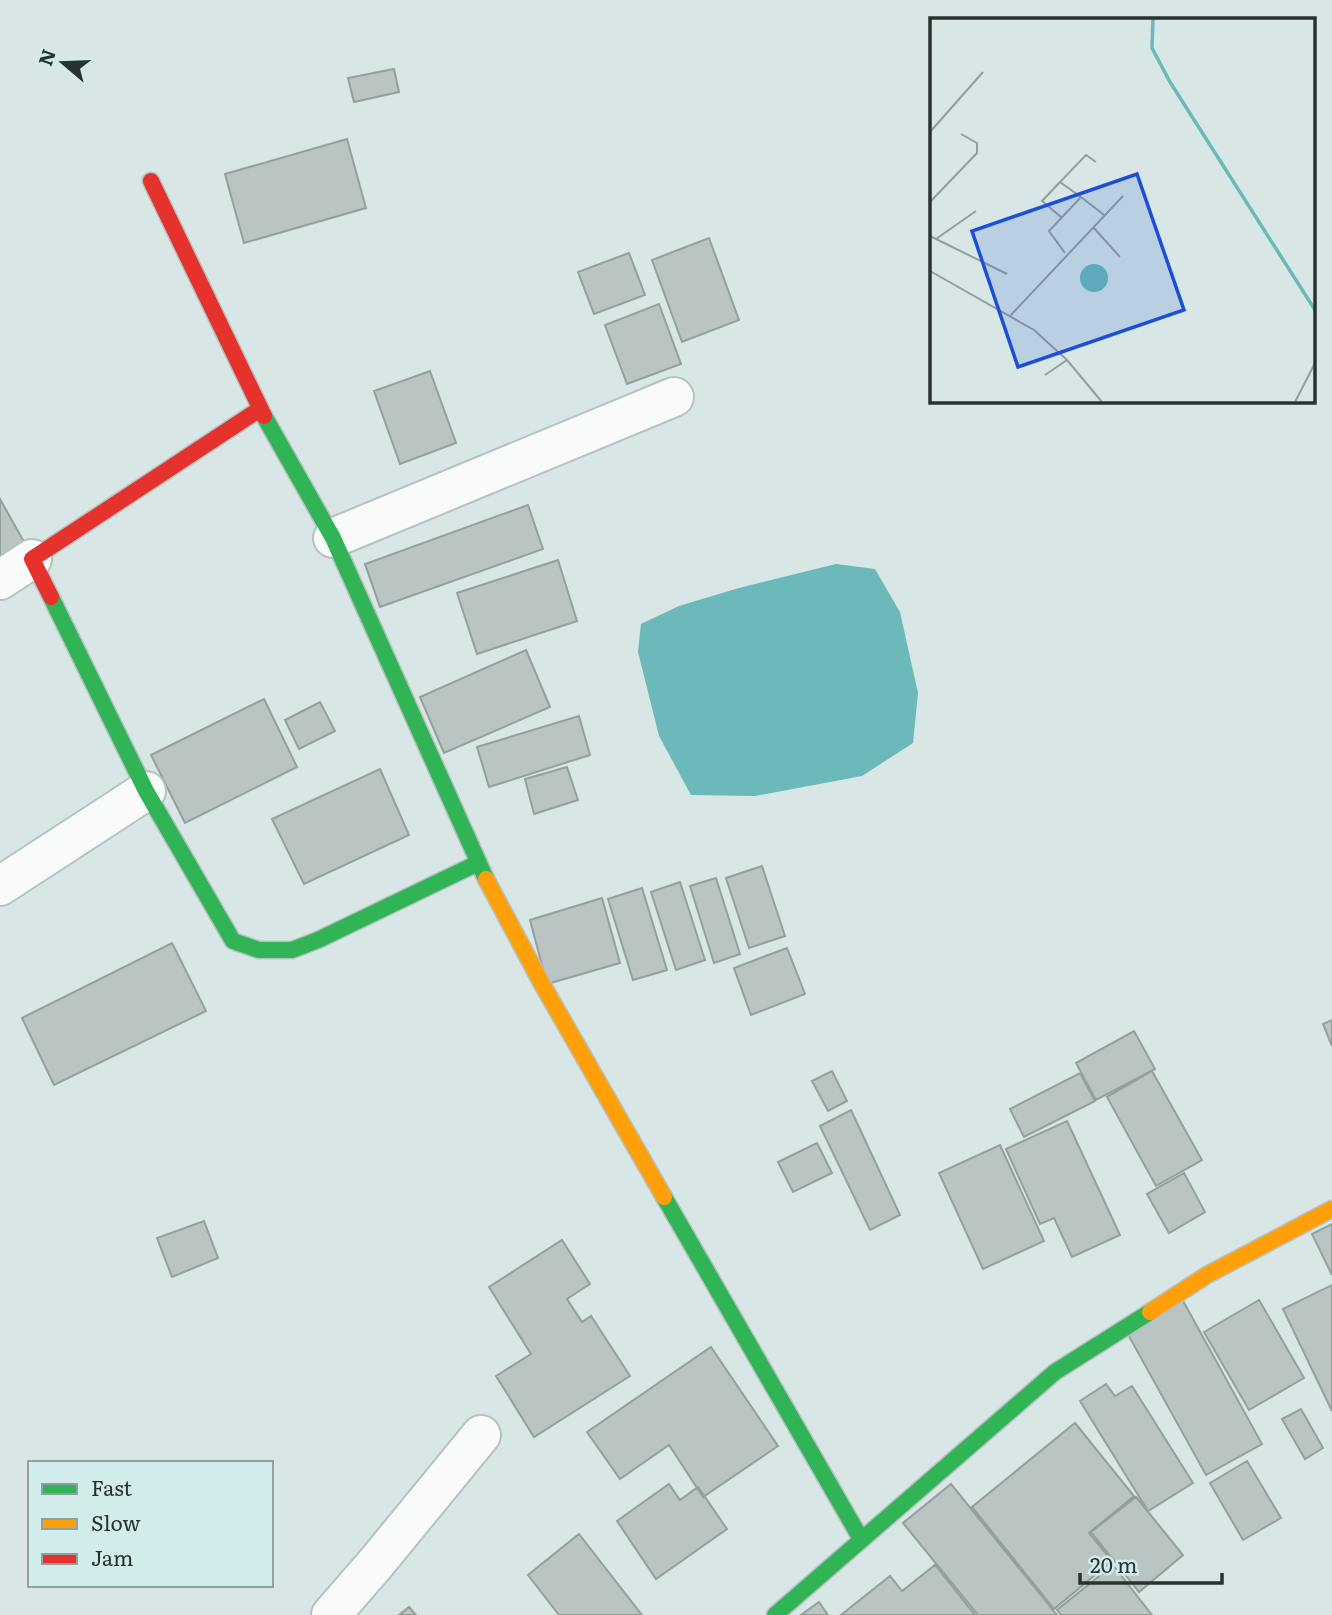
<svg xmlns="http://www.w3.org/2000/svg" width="1332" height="1615" font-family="Literata,serif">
	<rect width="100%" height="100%" fill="#d8e6e5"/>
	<!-- water -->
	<path fill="#6bb9b8" d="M836,564L875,569L900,612L918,693L913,743L862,776L755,796L691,795L659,736L638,652L641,624L679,606L739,588Z"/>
	<!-- building -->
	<path fill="#b9c4c3" stroke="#949f9e" stroke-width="2" d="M394,69L399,92L354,102L348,78Z
		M347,139L366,208L244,243L225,174Z
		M709,238L739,320L682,342L652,260Z
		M629,253L645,295L594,314L578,272Z
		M659,304L681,364L627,384L605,325Z
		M430,371L456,443L400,464L374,391Z
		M0,499L28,549L0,565Z
		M528,505L543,549L380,607L365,564Z
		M558,560L577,621L477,654L457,593Z
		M526,650L550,707L444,753L420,697Z
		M264,699L297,767L185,823L151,755Z
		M320,702L335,731L299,749L285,720Z
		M579,716L590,755L489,787L477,747Z
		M567,767L578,800L534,814L525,779Z
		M380,769L409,835L304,884L272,819Z
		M762,866L785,936L749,948L726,878Z
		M716,878L740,954L714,963L690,886Z
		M680,882L705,960L676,970L651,892Z
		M642,888L667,970L633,980L608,899Z
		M602,898L620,963L547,984L530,920Z
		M172,943L206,1011L54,1085L22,1018Z
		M787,948L805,994L751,1015L734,968Z
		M1332,1020V1046L1323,1024Z
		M1134,1031L1155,1069L1096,1100L1076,1063Z
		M832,1071L847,1101L828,1111L812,1081Z
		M1152,1071L1202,1160L1156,1186L1107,1097Z
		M1080,1073L1095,1101L1024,1137L1010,1109Z
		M851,1110L900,1215L870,1230L820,1126Z
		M1067,1121L1120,1235L1072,1257L1054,1218L1040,1224L1006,1149Z
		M817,1143L832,1173L793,1192L778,1162Z
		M1000,1145L1044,1241L983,1269L939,1173Z
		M1184,1173L1205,1212L1169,1233L1147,1194Z
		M204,1221L218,1258L172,1277L157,1238Z
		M1332,1224V1275L1312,1234Z
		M562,1240L590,1284L567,1299L582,1322L591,1316L630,1376L534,1437L496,1376L531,1354L489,1287Z
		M1332,1285V1411L1283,1309Z
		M1182,1299L1262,1444L1206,1475L1126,1331Z
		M1259,1300L1304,1378L1249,1410L1204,1332Z
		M711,1347L778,1446L703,1497L669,1445L620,1479L587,1432Z
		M1106,1384L1115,1396L1132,1386L1193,1483L1148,1511L1080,1401Z
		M1301,1409L1323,1448L1305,1459L1282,1419Z
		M1075,1423L1134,1496L1089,1533L1112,1561L1054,1609L972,1507Z
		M1247,1461L1281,1518L1243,1540L1210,1483Z
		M669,1484L680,1500L698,1487L727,1529L656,1579L617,1521Z
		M951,1484L1057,1615H978L903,1523Z
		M1136,1497L1183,1555L1139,1592L1091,1532Z
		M579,1534L642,1615H559L528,1575Z
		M935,1565L975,1615H841L890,1576L902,1591Z
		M1113,1565L1152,1615H1061L1057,1610Z
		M819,1602L828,1615H801Z
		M409,1607L416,1615H399Z"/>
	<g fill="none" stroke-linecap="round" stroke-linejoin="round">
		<!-- street casing -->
		<g stroke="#b6c1c1" stroke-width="42">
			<path id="street" d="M333,538L674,397
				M0,580L32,559
				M0,886L146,791
				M331,1615L377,1562L481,1435"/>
		</g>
		<!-- fast casing -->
		<g stroke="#b6c1c1" stroke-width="19">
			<path id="fast" d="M264,416L333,538L486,879
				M51,597L146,791L233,941L259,950H292L318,940L478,863
				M664,1197L861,1539
				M775,1615L1055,1372L1150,1312"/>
		</g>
		<!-- slow casing -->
		<g stroke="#b6c1c1" stroke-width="19">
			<path id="slow" d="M486,879L542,984L664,1197
				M1150,1312L1207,1275L1332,1209"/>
		</g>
		<!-- jam casing -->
		<g stroke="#b6c1c1" stroke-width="19">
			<path id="jam" d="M151,181L264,416
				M51,597L32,559L260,409"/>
		</g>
		<!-- street -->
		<use href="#street" stroke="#f9fbfb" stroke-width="38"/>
		<!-- fast -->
		<use href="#fast" stroke="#30b455" stroke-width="16"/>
		<!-- slow -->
		<use href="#slow" stroke="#ff9f0a" stroke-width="16"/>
		<!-- jam -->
		<use href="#jam" stroke="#e5322d" stroke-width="16"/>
	</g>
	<!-- overview -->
	<g transform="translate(930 18)">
		<rect width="385" height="385" fill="#d8e6e5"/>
		<path d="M150 260a14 14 0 1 1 28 0a14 14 0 1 1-28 0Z" fill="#6bb9b8"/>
		<path fill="none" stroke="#6bb9b8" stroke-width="3.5" d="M223,1L222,30L240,64L385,292"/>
		<path fill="none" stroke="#929e9d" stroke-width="2" d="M0,114L53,54M130,164L112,183L131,199M151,179L130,164L156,137L166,144M0,184L47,135V125L31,116M163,209L190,239M0,218L77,256M6,221L46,193M135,235L119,213L151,179L174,197M0,253L104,312L137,342L172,384M80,298L193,178M115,357L137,342M365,384L385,345"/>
		<path fill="#1d4ed8" fill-opacity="0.15" stroke="#1d4ed8" stroke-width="3.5" d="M207,156L254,292L88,349L42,213Z"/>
		<rect width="385" height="385" fill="none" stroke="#283231" stroke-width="3.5"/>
	</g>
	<!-- legend -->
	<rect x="28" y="1461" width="245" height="126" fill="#d2eceb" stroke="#8ea2a1" stroke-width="2"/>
	<rect x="42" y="1484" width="35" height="10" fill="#30b455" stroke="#8ea2a1" stroke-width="2"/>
	<text x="91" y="1496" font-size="21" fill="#283231">Fast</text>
	<rect x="42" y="1519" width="35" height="10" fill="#ff9f0a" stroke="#8ea2a1" stroke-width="2"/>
	<text x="91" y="1531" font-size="21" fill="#283231">Slow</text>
	<rect x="42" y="1554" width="35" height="10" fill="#e5322d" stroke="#8ea2a1" stroke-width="2"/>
	<text x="91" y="1566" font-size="21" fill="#283231">Jam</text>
	<!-- north arrow -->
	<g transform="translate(63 63) rotate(289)" stroke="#d2eceb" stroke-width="5" paint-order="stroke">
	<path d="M0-5L12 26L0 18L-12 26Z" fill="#283231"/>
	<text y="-10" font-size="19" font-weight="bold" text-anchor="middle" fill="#283231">N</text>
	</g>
	<!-- scale -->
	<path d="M1080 1573v10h142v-10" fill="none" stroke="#283231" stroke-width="3.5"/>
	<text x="1090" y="1573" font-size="21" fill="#283231" stroke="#d2eceb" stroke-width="5" paint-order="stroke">20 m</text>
</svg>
